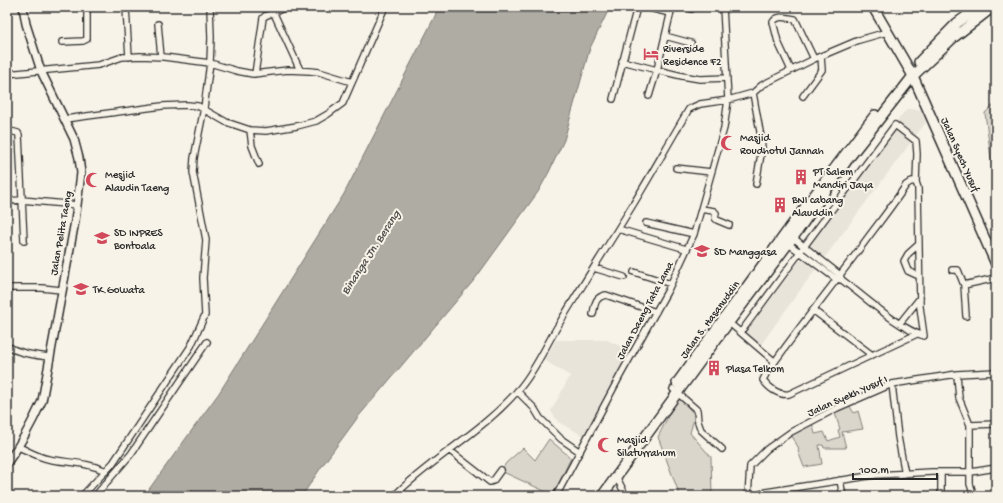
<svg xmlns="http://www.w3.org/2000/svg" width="1003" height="503" font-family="'Gochi Hand',sans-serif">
	<rect width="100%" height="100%" fill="#f7f3e8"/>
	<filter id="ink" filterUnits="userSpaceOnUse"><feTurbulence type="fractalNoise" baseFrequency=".025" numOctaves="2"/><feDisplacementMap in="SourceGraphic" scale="8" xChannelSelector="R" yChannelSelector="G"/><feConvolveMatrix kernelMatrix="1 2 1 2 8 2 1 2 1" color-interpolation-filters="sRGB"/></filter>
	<g filter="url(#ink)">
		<!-- built -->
		<path fill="#e8e4da" d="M907,109L921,110L926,122L798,293L760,346L738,328L871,151Z
			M556,340H607L629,350L584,436L558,422L551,411L570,376L544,360Z"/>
		<!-- green -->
		<path fill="#dad6cc" stroke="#82807c" d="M996,104V239L992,219L994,214L993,199L995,189L985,113L991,107Z
			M678,396L695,415L690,433L711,457L712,495L710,496H680L658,437Z
			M849,405L854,413L858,411L863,429L842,432L846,448H824L823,445H819L822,464L804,467L798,451L799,449L791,434L812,422L815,434L824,432L828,441L840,437L838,430L840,429L834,410Z
			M549,439L571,458L553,495L501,471L506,463L523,448L535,460Z"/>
		<!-- water -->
		<path fill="#afaca4" stroke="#7a7874" d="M438,7H610L590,48L564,140L549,172L538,192L475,279L358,417L322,466L302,496H144L219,393L344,194L435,16Z"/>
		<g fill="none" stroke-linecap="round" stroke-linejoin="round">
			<!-- minor casing -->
			<g stroke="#2b2b2b" stroke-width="8">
				<path id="minor" d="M271,7L300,70
					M645,7L670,13
					M672,7L657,70L682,76L700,79L727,78
					M686,7L692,9
					M126,8L129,57
					M158,24L161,57
					M665,36L691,43
					M62,42L83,41L87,39V7
					M622,61L657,70L649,96
					M791,70L778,42L773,22C778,14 787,18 795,19L814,59
					M7,74L99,65L122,57L140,56L164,57L210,63L237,71L253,74L288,70L310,71L319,72L352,82
					M255,74L263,18L265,16L286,7
					M753,93L761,137L762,148L756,184
					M803,96L822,70L821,56
					M613,99L637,7
					M65,119L162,106L187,105L198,106L226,122L250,130L266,131L297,126L316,121L328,114L343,103L385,7
					M7,130L18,133L19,135L24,241
					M250,130L252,146L259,164
					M676,168L711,172
					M7,201L22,200L77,205
					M701,209L714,211L716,213L715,218L717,220L729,225
					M646,223L694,234
					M618,229L686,249
					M791,236L840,275L841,278
					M787,243L800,252L895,125L916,141L917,154L916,182
					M918,245L908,254L904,261L908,271L919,276
					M594,268L624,277
					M952,270H958L964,285L996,278
					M634,272L671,284
					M964,285L966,316
					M7,288H42L61,290
					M813,310L872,355
					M593,314C595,304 595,297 606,295L656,312
					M727,321L774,361
					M900,323L920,298
					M741,332L800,252L836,279L842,280C865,297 898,328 924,336L920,307L918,188L916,182L912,181L906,185C892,207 876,226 861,247C830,289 796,331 766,374L763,380C769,388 779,396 789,394L917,334
					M7,346C20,354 35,355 49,357
					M957,374L959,398L970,425L996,424
					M892,384L898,437L905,474
					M673,389L697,410L698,422L701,430L722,449
					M517,391L534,408L540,418L561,439L580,452
					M970,425V484L974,496
					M19,447C28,451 38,457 48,459C68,463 87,462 106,471
					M449,450L490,482L493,481L501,470
					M616,476L626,496
					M840,480L843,496
					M7,495L12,496
					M82,496L113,463L191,346L205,315L203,278L206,240L193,172L194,158L204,108L210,63L211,38L210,7
					M95,496L131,454L207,342
					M394,496C433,457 484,431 520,388C536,369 546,345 559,324C581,287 604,252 626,216C648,181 668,144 689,109L700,104L728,100L753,93L762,85L814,59L859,40L887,32
					M556,496L621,374L668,290L694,234L724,128L728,100L723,7
					M748,496L750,466L767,449L791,432L837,408L892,384L957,374L996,372
					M755,496L766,492L875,475L932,472H971L996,468
					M941,496V472"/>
			</g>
			<!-- tertiary casing -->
			<g stroke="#2b2b2b" stroke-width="10">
				<path id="tertiary" d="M7,463C21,444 32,423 42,401L75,221L81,173L79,158L74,139L41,71L26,24L23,7"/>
			</g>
			<!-- primary casing -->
			<g stroke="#2b2b2b" stroke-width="12">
				<path id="primary" d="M873,7L913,76L996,264"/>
			</g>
			<!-- trunk casing -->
			<g stroke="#2b2b2b" stroke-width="12">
				<path id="trunk" d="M919,62L957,23L979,7
					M677,383L791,226L875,115
					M602,496L721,333L797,232L848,159L913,76L953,38L993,7"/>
			</g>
			<!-- minor -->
			<use href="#minor" stroke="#f7f3e8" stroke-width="5.5"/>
			<!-- tertiary -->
			<use href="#tertiary" stroke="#f7f3e8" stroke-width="7"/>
			<!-- primary -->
			<use href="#primary" stroke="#f7f3e8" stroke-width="9"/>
			<!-- trunk -->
			<use href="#trunk" stroke="#f7f3e8" stroke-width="9"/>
		</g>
	</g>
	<!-- icons -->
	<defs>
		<g id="hotel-bare" transform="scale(1.2)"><path d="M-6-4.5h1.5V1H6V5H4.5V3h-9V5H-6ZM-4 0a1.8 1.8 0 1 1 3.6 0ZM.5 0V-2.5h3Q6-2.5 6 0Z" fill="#d1495b" stroke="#f7f3e8" stroke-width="2.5" paint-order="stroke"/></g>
		<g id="mosque-bare" transform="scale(1.2)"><path d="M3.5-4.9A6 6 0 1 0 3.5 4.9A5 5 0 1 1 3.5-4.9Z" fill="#d1495b" stroke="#f7f3e8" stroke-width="2.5" paint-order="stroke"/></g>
		<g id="building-bare" transform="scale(1.2)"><path d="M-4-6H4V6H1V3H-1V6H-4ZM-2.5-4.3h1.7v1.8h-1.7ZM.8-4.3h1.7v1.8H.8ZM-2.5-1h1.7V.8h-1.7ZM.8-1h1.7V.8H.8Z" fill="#d1495b" stroke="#f7f3e8" stroke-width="2.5" paint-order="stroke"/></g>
		<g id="school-bare" transform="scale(1.2)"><path d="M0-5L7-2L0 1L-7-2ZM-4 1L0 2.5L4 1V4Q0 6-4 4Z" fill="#d1495b" stroke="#f7f3e8" stroke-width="2.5" paint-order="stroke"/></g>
	</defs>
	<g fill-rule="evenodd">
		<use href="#hotel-bare" x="651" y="54"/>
		<use href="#mosque-bare" x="728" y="143"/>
		<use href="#building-bare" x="801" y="177"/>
		<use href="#mosque-bare" x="93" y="180"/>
		<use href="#building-bare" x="780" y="205"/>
		<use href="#school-bare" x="102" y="238"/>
		<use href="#school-bare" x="702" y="251"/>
		<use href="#school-bare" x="81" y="289"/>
		<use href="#building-bare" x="714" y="368"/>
		<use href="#mosque-bare" x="605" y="445"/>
	</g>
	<g text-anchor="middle" stroke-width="4" stroke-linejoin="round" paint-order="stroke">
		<!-- poi labels -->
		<g font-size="11" fill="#2b2b2b" stroke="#f7f3e8" text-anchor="start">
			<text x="663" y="52">Riverside<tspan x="663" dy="13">Residence F2</tspan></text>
			<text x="740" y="141">Masjid<tspan x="740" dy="13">Roudhotul Jannah</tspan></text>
			<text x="813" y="175">PT Salem<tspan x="813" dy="13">Mandiri Jaya</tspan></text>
			<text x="105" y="178">Mesjid<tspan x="105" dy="13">Alaudin Taeng</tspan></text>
			<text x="792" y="203">BNI cabang<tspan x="792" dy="13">Alauddin</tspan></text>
			<text x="114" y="236">SD INPRES<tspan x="114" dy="13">Bontoala</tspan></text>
			<text x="714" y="255">SD Manggasa</text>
			<text x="93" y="293">TK.Gowata</text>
			<text x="726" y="372">Plasa Telkom</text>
			<text x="617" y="443">Masjid<tspan x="617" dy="13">Silaturrahum</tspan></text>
		</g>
		<!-- street labels -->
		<g font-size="11" fill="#2b2b2b" stroke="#f7f3e8">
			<text transform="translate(961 154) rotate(66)" y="4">Jalan Syech Yusuf</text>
			<text transform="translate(60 233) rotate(-80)" y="4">Jalan Pelita Taeng</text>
			<text transform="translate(644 310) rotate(-62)" y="4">Jalan Daeng Tata Lama</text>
			<text transform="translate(709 319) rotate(-54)" y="4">Jalan S. Hasanuddin</text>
			<text transform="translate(847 395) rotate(-24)" y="4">Jalan Syekh Yusuf I</text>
		</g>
		<!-- water labels -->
		<g font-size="12" font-style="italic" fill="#53524f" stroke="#f7f3e8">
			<text transform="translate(370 252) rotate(-57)" y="4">Binanga Jn. Berang</text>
		</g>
	</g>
	<!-- margin -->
	<rect width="1003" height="503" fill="none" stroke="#f7f3e8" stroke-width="24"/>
	<rect x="12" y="12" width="979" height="479" fill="none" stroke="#2b2b2b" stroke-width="1.5" filter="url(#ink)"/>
	<!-- scale -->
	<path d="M853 473v6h84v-6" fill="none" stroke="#2b2b2b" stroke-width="2"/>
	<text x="859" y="473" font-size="12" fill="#2b2b2b" stroke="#f7f3e8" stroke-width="3" paint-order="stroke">100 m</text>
</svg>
